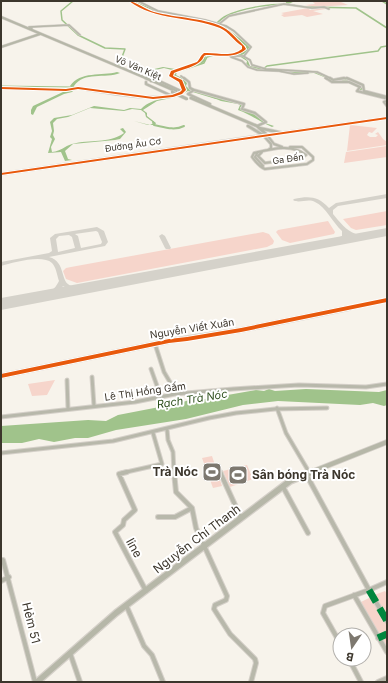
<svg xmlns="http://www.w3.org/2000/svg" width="388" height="683" font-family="Inter,sans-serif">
	<rect width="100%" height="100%" fill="#f7f3eb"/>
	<!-- green -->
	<path fill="#f6d5cb" d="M304,1H353L341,2L348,5L314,7L305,5L315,4L312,1Z
		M308,8L310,10L324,8L326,9L313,11L323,14L307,17L302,15L284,17L281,15L284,14L281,13Z
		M350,125L377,128L372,133L369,132L367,135L370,137H376L378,135L375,134L378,132L383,139L387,142V145L347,151Z
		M387,146V157L344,163L346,152Z
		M387,211V225L356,230L351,228L343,219Z
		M328,221L335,232L334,234L290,243L282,240L276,232L278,230Z
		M263,232L269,234L274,241L273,244L267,247L77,283L66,279L63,271L66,268L71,267Z
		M55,380L47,395L32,396L28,384Z
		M212,456L222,486L213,488L202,458Z
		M247,465L253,479L230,487L223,471Z
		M385,591L387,594V650L361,606V602L371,597L373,600L374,595Z"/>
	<!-- water -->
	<path fill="#a0c38b" d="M133,1L163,13L210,22L225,27L251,47L249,51L242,55L248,61L250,66L296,72L312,71L325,75L330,79L346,78L361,85L363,87L361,91L387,98L359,91L361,87L350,81H334L314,73L294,74L252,68L246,65L247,61L239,56L208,55L206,56L205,62L177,72L176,75L182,78L187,83L186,86L190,90L225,100L243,104L240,108L255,114L265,123L274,126L272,127C260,122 250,114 238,110L240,105L238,104L221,101L201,93L188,91L176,97L157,101L143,110L147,113V116L156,123L155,125H148L134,121L150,125L154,123L146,117L145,113L141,110L132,109L124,111L90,108L68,117L57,119L53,123L54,131L53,135L55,139L51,147L52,152C62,151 64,146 72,144C90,139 108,144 124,133L120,129L123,128L126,132L120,139L115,140L73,144L65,151L68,159L72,160L65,161L61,152L48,153L52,139L50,137L52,131L50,122L54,118L72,115L94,106L124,110L130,108L141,109C154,96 172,100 187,90L184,88L183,81L172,75L176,71L164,68L151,71L143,69L136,70L128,69L142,68L150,70L163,67L181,70L200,63L203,55L207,54H236L246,50V46L237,41L227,29L217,25L204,21L163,14L141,6Z
		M117,72L120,73C105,79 84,71 74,86L75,89L72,92L64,94L37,107L33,115L31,114V110L33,106L63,92L69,91L72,88L70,86C80,71 102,76 117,72Z
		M269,389L275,391L306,389L379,392L387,390V405L384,406L373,403L360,405L278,401L243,405L186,419L116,430L88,438H75L54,442L39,439L22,443H1V426L88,420L106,421L118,415L180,403L192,399L199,400L256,390L264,391Z"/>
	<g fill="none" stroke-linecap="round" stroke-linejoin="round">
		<!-- stream -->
		<path stroke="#a0c38b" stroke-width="1" d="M1,86L72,87"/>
		<!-- canal-far1 -->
		<path stroke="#a0c38b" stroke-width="1.5" d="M73,1L61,11L62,20L78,35L105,48L125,49L119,65
			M382,1L387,4
			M307,7L356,8L387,28
			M216,24C219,21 222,18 226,16C241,8 277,2 294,5
			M263,69L267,66L378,51L381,47L387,46
			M179,71L204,63L207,57L214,55"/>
		<!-- canal -->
		<path stroke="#a0c38b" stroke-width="2" d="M193,91L216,98
			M153,122L154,125C164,127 174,131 184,126"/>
		<!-- river -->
		<path stroke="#a0c38b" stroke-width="2.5" d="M287,3L292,1"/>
		<!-- taxiway -->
		<path fill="#d5d2ca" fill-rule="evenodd" d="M387,194V198L338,206L333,210V214C339,221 346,231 356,234C361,235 365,233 369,236C363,240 354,237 348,235L347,238L335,243L332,241L342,236V231C333,223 326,207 315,202C308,198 299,204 293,200L294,199C309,196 318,196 329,208L336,203Z
			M97,227L104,231L108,242L105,246L49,257C67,262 59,283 72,286C77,288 83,286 88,287L89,288L88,289L71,290L63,286C58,294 48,298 39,297L38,296L39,295C50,292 54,291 59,281C57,275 56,267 52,263C42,254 12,263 1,266V262L49,253L52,251L50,238L55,234ZM96,231L98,232L102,242L101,244L81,248L78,236L75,234ZM69,235L72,237L75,248L58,252L56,239L59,236Z
			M162,234L165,236L171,248L170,249H166L165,248L159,236Z"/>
		<!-- runway -->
		<path fill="#d5d2ca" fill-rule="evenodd" d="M387,228V236L1,310V298Z"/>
		<!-- street-far3 casing -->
		<g stroke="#d5d0c9" stroke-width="2.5">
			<path id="street-far3" d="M130,1C161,20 191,15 222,28C230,32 236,41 243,46L244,49L240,52L231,55L205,54L198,63L172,72L171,76L178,79
				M138,1L158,11L205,20L226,26L234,31L251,47L244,56H230
				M219,24L229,16L284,4L312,8L324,7L329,9
				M31,29L32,28L29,27L69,25L80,35
				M243,56L250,60L252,65L266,69L317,72L332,79
				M231,57L242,61L248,67L257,70L279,71L294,74L308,73
				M181,76L185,79
				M325,78L327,79
				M338,79L346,78L349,79"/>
		</g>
		<!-- street-far2 casing -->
		<g stroke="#d5d0c9" stroke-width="3.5">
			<path id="street-far2" d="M184,78L189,82L190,88L194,90L188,94L210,104L208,105
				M326,78L332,82H349L360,87L357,91L385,98
				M330,78L333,80L344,78
				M347,78L363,85L364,91L387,97
				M151,81L157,80L183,92
				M146,82V84L172,96
				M1,88L66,90L78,88C100,91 168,106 184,90L181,81L176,78
				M194,90L244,104L242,109L255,113L266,122L257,126
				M387,101L384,102L387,106
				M263,135L271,144V148L268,150
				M282,147L274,144L267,135L387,118
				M258,152L255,157L263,166
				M262,152L258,156L265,163L301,158L306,155C292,143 271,149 254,153L252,157C256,162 259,167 265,169L307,164L313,160V157L302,147H290"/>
		</g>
		<!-- street-far1 casing -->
		<g stroke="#d5d0c9" stroke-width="5">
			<path id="street-far1" d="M155,344L164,372L177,394
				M151,369L161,397
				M92,377L94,406
				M67,380L68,409
				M277,408L286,433L309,472
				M1,417L135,402L175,394L233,389L299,385L366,387L387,384
				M167,429L168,440L173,452L174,473
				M1,453L113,441L209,418L236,413L275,409L327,408
				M219,469L221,473
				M122,473L162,464L153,433"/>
		</g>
		<!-- street casing -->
		<g stroke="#d5d0c9" stroke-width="6">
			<path id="street" d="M127,472L119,474L135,510L124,520L123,525L115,532L146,591
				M174,472L176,492L192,508L196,528L227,596L226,600L215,605L214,609L230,634L255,659L256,663L251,682
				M220,472L241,518
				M306,474L369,590L387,582
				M283,487L308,533
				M158,517H175L192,508
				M3,560L35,682
				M1,581L9,577
				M354,595L387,652
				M126,605L144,646L152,655L163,682
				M378,638L387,634
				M340,643L323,613L325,606L369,590L387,621
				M70,653L80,682
				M349,659L361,682
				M378,682L387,678"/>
		</g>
		<!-- secondary-far4 casing -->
		<g stroke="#d5d0c9" stroke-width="3">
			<path id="secondary-far4" d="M1,17L148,79
				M1,47L40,34"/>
		</g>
		<!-- secondary-far3 casing -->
		<g stroke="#d5d0c9" stroke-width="4">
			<path id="secondary-far3" d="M146,78L176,91
				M191,98L257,126L267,135
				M248,126L263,135
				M259,128L282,133
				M1,174L267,135"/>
		</g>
		<!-- secondary-far2 casing -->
		<g stroke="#d5d0c9" stroke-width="5">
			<path id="secondary-far2" d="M344,309L387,300"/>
		</g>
		<!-- secondary-far1 casing -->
		<g stroke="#d5d0c9" stroke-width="6">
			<path id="secondary-far1" d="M1,376L169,341L241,330L349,308
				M309,473L387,442"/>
		</g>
		<!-- secondary casing -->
		<g stroke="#d5d0c9" stroke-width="8">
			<path id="secondary" d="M37,682L116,613L290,481L312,472"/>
		</g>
		<!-- street-far3 -->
		<use href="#street-far3" stroke="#b8b8ab" stroke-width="1.5"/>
		<!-- street-far2 -->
		<use href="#street-far2" stroke="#b8b8ab" stroke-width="2"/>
		<!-- street-far1 -->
		<use href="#street-far1" stroke="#b8b8ab" stroke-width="3"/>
		<!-- street -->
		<use href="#street" stroke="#b8b8ab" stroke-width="4"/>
		<!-- secondary-far4 -->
		<use href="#secondary-far4" stroke="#b6b7a8" stroke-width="2"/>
		<!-- secondary-far3 -->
		<use href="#secondary-far3" stroke="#b6b7a8" stroke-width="2.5"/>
		<!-- secondary-far2 -->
		<use href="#secondary-far2" stroke="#b6b7a8" stroke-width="3.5"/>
		<!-- secondary-far1 -->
		<use href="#secondary-far1" stroke="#b6b7a8" stroke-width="4.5"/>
		<!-- secondary -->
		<use href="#secondary" stroke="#b6b7a8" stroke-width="5.5"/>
		<!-- secondary-bridge casing -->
		<g stroke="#d5d0c9" stroke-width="4" stroke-linecap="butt">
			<path id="secondary-bridge" d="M172,92L187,99"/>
		</g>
		<!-- secondary-bridge -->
		<use href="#secondary-bridge" stroke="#b6b7a8" stroke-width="2.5"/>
		<!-- quiet -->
		<path stroke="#00873e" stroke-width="7" stroke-dasharray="14 7" stroke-linecap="butt" d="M369,590L387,621
			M378,638L387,634"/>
		<!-- cycleway casing -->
		<g stroke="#fff" stroke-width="2">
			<path id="cycleway" d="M129,1C134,1 147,10 154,12C175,18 209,18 226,29C231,32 234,36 238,40C241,43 244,45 246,49C235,59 220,55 206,55L204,56C201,66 183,69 174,73L173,76L182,80L186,90L182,94L173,97L153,99L78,89L66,91L1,89V87L66,89L78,87L153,97L172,95L180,92L182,90L179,82L169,76L171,71L197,62C200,59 200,56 204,53C217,52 231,58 242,49V46C234,41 229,32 220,28C190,16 156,21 129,1Z
				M387,117V119L1,175V173Z
				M387,298V302L241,332L187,341L169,343L1,378V374L169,339L187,337L241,328Z"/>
		</g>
		<!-- cycleway -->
		<use href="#cycleway" fill="#e8590c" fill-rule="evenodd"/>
	</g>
	<!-- icons -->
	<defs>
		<g id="stadium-square" transform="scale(1)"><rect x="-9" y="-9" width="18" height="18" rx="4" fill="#7d786f" stroke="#fff"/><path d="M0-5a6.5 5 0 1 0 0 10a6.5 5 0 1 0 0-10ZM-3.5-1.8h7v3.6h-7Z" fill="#fff"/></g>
	</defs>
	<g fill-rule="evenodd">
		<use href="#stadium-square" x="212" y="472"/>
		<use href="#stadium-square" x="238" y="475"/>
	</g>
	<g text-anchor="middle" stroke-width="4" stroke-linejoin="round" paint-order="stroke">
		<!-- far-street labels -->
		<g font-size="9" fill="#3c362c" stroke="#fff">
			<text transform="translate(138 68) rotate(23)" y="3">Võ Văn Kiệt</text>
			<text transform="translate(133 145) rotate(-8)" y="3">Đường Âu Cơ</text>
			<text transform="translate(288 159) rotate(-8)" y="3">Ga Đến</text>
		</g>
		<!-- street labels -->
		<g font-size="10" fill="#3c362c" stroke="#fff">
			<text transform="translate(192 328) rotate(-9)" y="4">Nguyễn Viết Xuân</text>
			<text transform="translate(145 391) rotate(-8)" y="4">Lê Thị Hồng Gấm</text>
		</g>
		<!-- water labels -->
		<g font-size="11" font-style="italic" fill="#2b4d19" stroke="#fff">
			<text transform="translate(192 399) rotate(-9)" y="4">Rạch Trà Nóc</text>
		</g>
		<!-- near-poi labels -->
		<g font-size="12" font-weight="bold" fill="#3c362c" stroke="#fff" text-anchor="end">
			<text x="198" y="476">Trà Nóc</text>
			<text x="252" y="479" text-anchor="start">Sân bóng Trà Nóc</text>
		</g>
		<!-- near-street labels -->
		<g font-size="12" fill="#3c362c" stroke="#fff">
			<text transform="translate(197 539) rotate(-37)" y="4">Nguyễn Chí Thanh</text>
			<text transform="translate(134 548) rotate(61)" y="4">line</text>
			<text transform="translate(31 623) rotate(76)" y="4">Hẻm 51</text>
		</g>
	</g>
	<!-- border -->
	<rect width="388" height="683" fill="none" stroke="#3c362c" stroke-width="4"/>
	<!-- north arrow -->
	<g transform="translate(352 647) rotate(193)"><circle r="19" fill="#ffffff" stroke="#b1afab"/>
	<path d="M0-3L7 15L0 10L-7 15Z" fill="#7d786f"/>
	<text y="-6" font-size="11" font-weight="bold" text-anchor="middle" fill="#3c362c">B</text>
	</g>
</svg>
